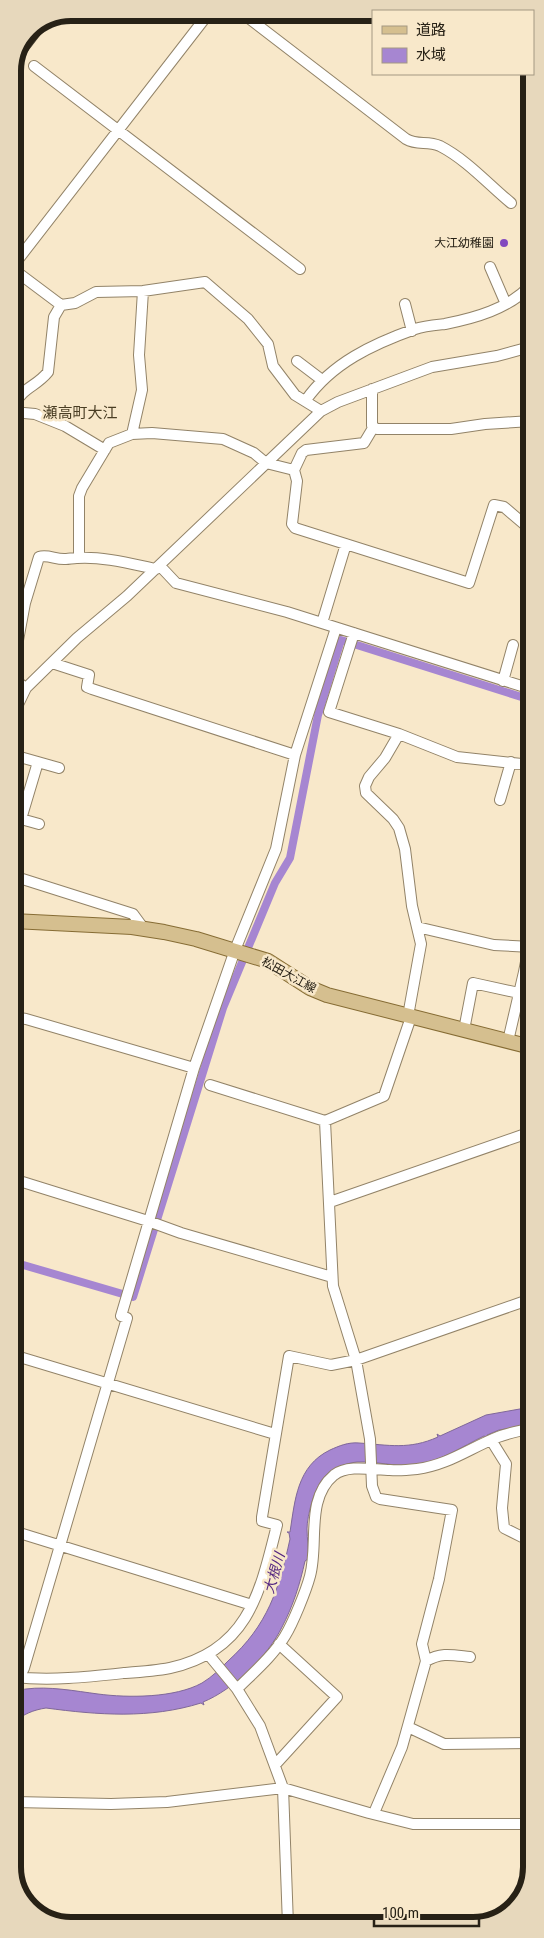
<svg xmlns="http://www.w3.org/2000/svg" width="544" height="1938" font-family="'Roboto Condensed','Noto Sans JP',sans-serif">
	<rect width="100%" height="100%" fill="#f8e8ca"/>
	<!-- water -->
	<path fill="#a686d1" stroke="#806899" d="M531,1407V1425L499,1430L487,1435L488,1438L484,1436C463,1446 438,1463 414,1465C395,1467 376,1461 357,1462C347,1463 332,1468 325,1476C315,1486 307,1515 307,1529C307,1539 309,1549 308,1559L305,1561C300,1584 293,1606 282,1627C268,1656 233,1690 203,1702L204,1705L201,1703C150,1719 98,1715 46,1708C33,1710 24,1714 14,1722V1697C17,1694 22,1689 26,1689C49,1686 75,1691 98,1694C128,1698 175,1698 202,1683C212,1677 220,1669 228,1661C268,1625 279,1589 290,1539L289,1533L287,1532H290C295,1500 297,1466 330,1450C339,1446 348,1442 359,1443C389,1445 409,1450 438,1437L437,1434L440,1436L486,1415Z"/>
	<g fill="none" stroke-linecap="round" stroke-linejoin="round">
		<!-- canal -->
		<path stroke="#a686d1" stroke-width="8" d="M13,1262L133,1297L223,1008L275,883L290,858L318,715L341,640L531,700"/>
		<!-- minor casing -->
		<g stroke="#928368" stroke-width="12">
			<path id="minor" d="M242,13L406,139C418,146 427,140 440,146C467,160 488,184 511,203
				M34,66L300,269
				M13,266L209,13
				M490,267L506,304
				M13,269L61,305L75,303L96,292L143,291L205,282L248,319L268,344L273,366L295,395L321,411
				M405,304L412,331
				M297,361L322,380
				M372,389V426L377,429H451L485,424L531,421
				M306,400C332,363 373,344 415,329C424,326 436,325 445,324C475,318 508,309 530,286
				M13,406C24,386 36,387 48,372L54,317L61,305
				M13,412L35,414L65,426L105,450
				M373,428L364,443L306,450L302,453L294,470L297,481L292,524L295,528L469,583L494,505L504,507L531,530
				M132,434L142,390L139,355L143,291
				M79,557V496L82,488L109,443L132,434L152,433L223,439L254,453L266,463L294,470
				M160,566L176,583L287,612L531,689
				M322,623L346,544
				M354,633L329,712L399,734L457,757L531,765
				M52,663L89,675L87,687L92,689L295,755
				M13,667L25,603L39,557C48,554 56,560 66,559C69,559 73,558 77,558C101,556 132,564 156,569
				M13,679L26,688
				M503,681L513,645
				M13,715L26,688L77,638L127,596L321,411L338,402L432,367L497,356L530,347
				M399,734L385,758L369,777L365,786L366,793L393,819L399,828L405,849L412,906L421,944L408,1016
				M13,755L59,768
				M38,762L21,819L39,824
				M500,800L511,762
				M527,820L531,802
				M13,876L133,914L144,929
				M417,927L494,945L531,947
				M524,972L529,947
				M13,1017L26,1019L194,1068
				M464,1030L473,983L519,993
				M508,1041L524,972L531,974
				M210,1085L325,1121L384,1096L411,1017
				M325,1121L333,1286L356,1360L370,1439L372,1486L376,1497L380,1499L452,1510L439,1579L422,1644L426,1661L402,1747L374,1813
				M13,1179L148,1221L181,1233L332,1277
				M330,1202L531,1132
				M13,1355L275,1434
				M491,1440L506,1464L502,1508L504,1528L522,1537H531
				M13,1531L252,1605
				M208,1654L237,1689L260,1726L283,1788L288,1925
				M426,1661C442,1652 452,1655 470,1657
				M14,1676L22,1672L24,1668L127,1318L121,1316L194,1068L235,950L276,849L295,755L336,628
				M14,1677C51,1681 87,1677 124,1673C139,1672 155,1671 170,1668C248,1651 260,1593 277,1525L262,1521V1517L289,1356L331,1365L356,1360L531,1299
				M237,1689C253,1673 273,1656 285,1636C293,1623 306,1591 310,1576C319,1544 305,1499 334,1475C348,1464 374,1470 390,1470C399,1471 408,1470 417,1469C448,1465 470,1448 498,1437C508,1433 520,1431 531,1428
				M408,1727L444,1744L531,1743
				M275,1765L337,1697L279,1644
				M14,1802L111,1804L167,1802L283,1788L369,1813L413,1824H531"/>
		</g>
		<!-- major casing -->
		<g stroke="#866c34" stroke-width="16">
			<path id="major" d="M13,921L132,927L164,932L196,939L268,961L310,988L327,995L531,1047"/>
		</g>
		<!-- minor -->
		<use href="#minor" stroke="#fff" stroke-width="10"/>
		<!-- major -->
		<use href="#major" stroke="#d5bf8f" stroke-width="14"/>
		<!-- rail -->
		<path stroke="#453e30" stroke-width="2" d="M14,68L50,21"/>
	</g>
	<!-- markers -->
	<circle fill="#8249bf" stroke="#f8e8ca" stroke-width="2" cx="504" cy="243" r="5"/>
	<g text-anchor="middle" stroke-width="5" stroke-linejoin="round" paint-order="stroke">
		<!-- poi labels -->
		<g font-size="12" fill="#272116" stroke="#f8e8ca" text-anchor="end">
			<text x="494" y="247">大江幼稚園</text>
		</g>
		<!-- street labels -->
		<g font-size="12" fill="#272116" stroke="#f8e8ca">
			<text transform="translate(289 975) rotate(29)" y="4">松田大江線</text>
		</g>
		<!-- water labels -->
		<g font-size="14" font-style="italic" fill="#542781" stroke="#f8e8ca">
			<text transform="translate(274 1573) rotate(-74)" y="5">大根川</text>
		</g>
		<!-- quarter labels -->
		<g font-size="15" fill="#4a3e24" stroke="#f8e8ca">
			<text x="80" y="418">瀬高町大江</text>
		</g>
	</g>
	<!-- crop -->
	<path d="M0 0H544V1938H0ZM71 21H473A50 50 0 0 1 523 71V1867A50 50 0 0 1 473 1917H71A50 50 0 0 1 21 1867V71A50 50 0 0 1 71 21Z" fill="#e7d8bc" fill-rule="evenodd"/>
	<path fill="none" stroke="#272116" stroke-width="6" d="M71 21H473A50 50 0 0 1 523 71V1867A50 50 0 0 1 473 1917H71A50 50 0 0 1 21 1867V71A50 50 0 0 1 71 21Z"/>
	<!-- legend -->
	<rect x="372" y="10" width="162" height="65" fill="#f8e8ca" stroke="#a49882"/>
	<rect x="382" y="26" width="25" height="8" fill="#d5bf8f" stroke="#a49882"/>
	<text x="416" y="35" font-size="15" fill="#272116">道路</text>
	<rect x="382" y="48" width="25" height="15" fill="#a686d1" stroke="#a49882"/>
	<text x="416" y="60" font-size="15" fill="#272116">水域</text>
	<!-- scale -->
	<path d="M374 1918v8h105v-8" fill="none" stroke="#272116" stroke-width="2.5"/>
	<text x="382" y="1918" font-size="15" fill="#272116" stroke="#f8e8ca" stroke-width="4" paint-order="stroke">100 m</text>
</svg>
